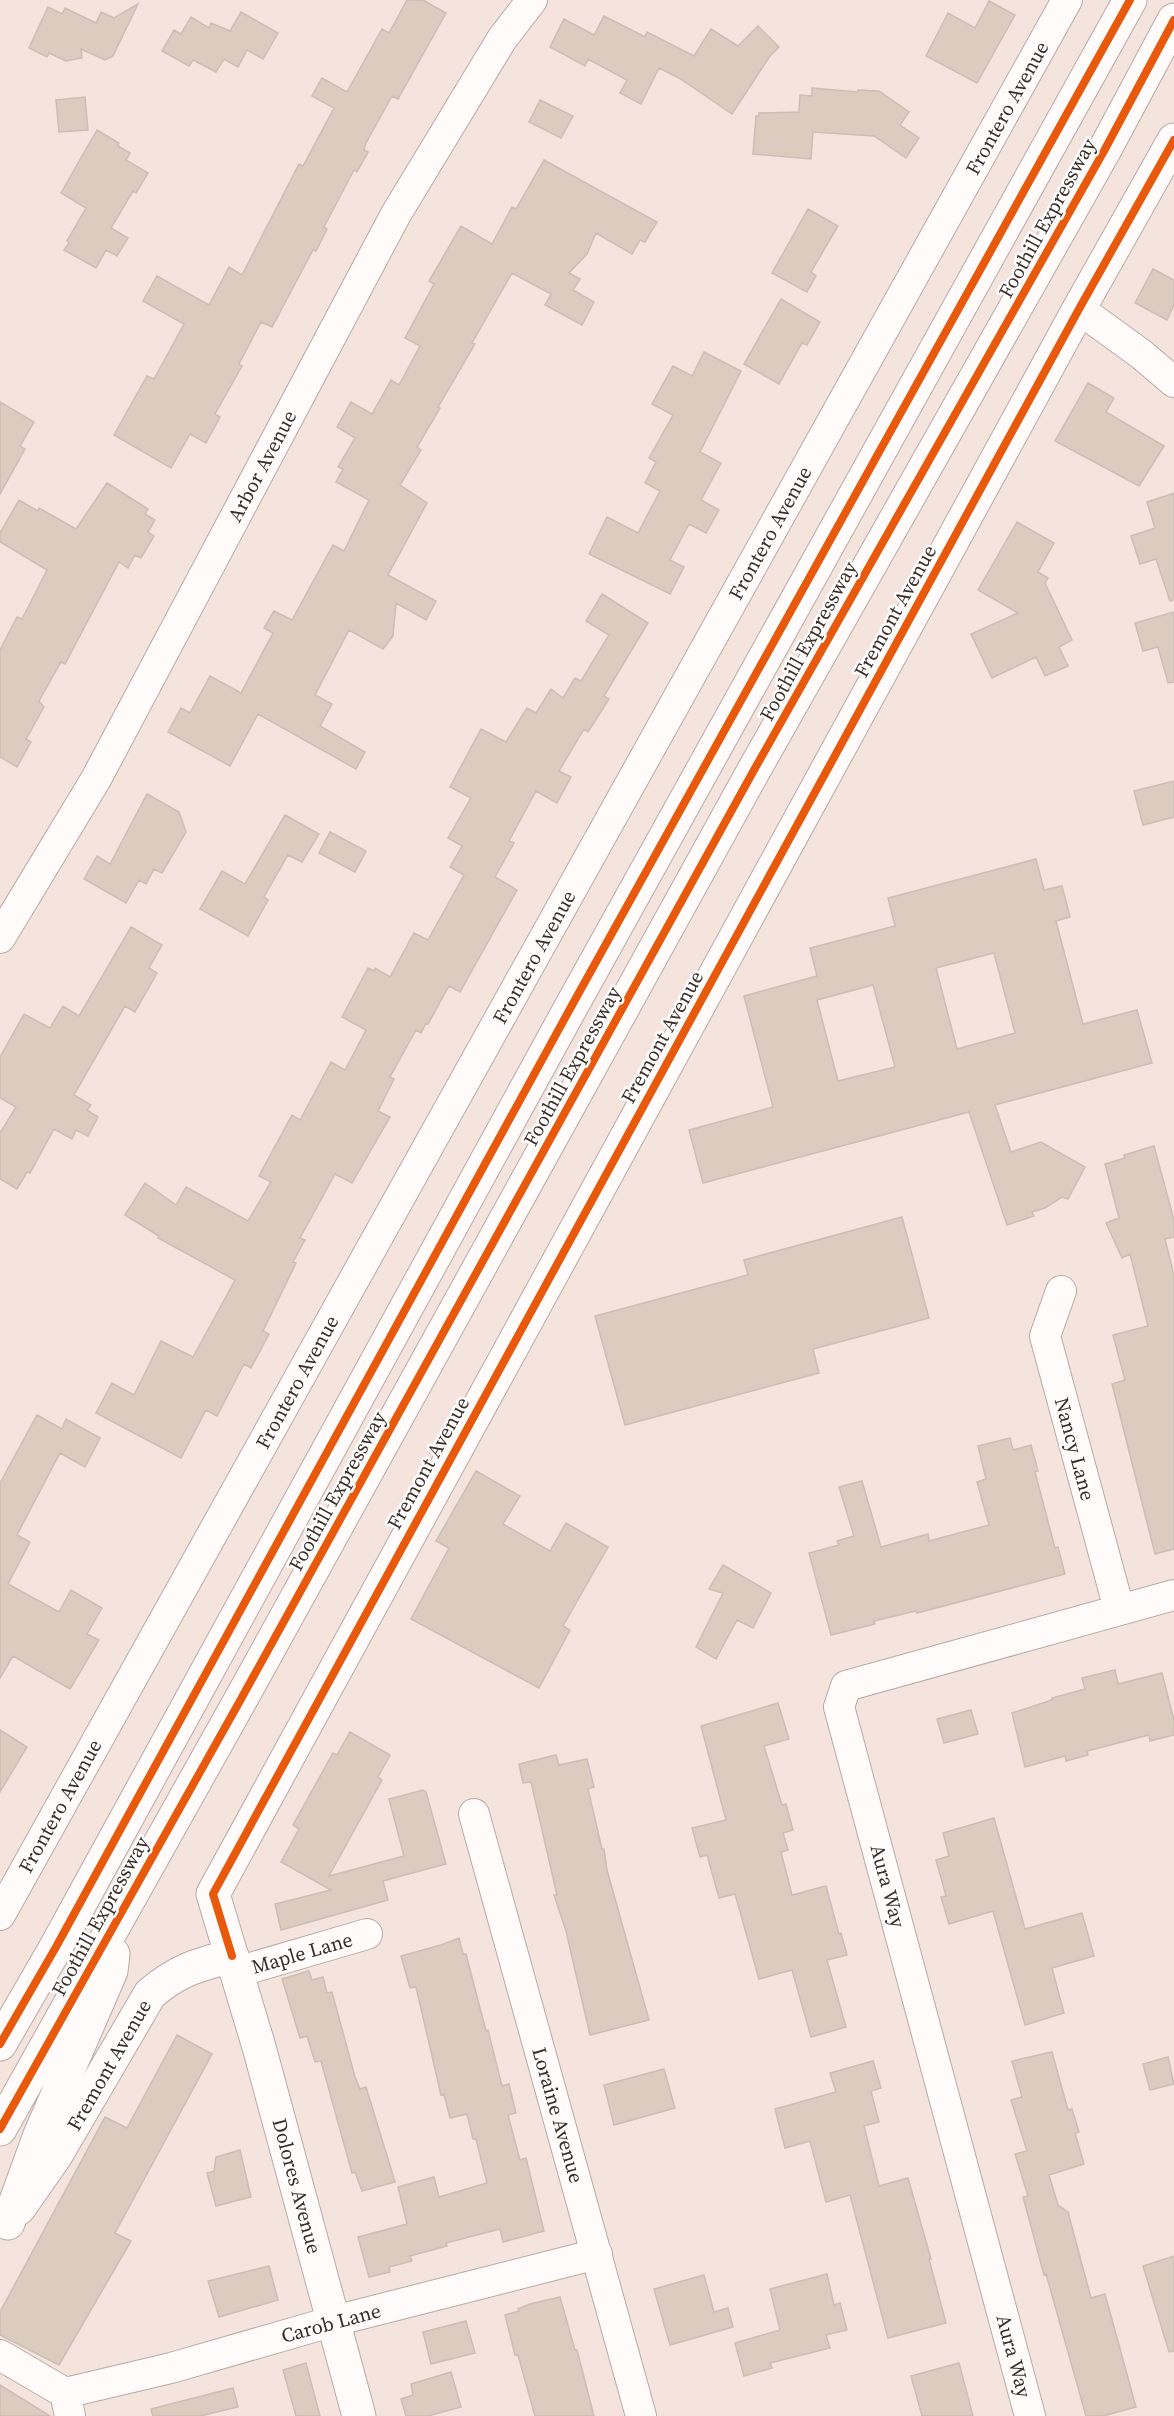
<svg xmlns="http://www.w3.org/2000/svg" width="1174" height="2416" font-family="'Source Serif 4',serif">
	<rect width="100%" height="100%" fill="#f5e4de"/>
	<!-- building -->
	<path fill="#dbccbf" stroke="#cabeb6" stroke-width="1.5" fill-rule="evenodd" d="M407,0H423L446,13L398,99L392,96L366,143L364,150L368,152L357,172L354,170L324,227L327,229L316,251L313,250L272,327L261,322L239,364L242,366L215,414L220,417L206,443L190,434L171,468L114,435L147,376L154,379L184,324L143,301L157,276L209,305L229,267L242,275L299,164L303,166L334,108L312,96L322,78L347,92L382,29L389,33Z
		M989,1L1015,15L977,83L926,56L948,13L975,28Z
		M138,4L113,56L105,60L81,49L82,58L66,61L49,53L47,57L29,48L48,7L62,14L65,8L96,23L101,12L114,18Z
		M241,12L278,33L263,59L247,50L238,67L224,59L216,72L193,60L189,66L162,51L174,30L181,34L191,17L209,28L211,23L230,31Z
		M604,16L645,37L647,32L694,56L711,29L738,46L758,26L779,47L770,56L732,114L679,78L659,68L641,104L620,93L627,80L588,59L585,66L550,47L564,19L594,35Z
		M812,88L858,92V90L879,91L909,112L900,125L919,138L906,158L874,136L813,132L811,159L753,154L756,116H759V113L799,112L800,95L812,96Z
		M85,97L88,130L59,132L56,100Z
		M540,100L573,116L561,138L529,122Z
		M97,130L119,143L118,146L130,153L126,160L148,173L136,193L133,191L111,228L128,238L117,256L106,250L96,268L64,250L69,243L67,241L86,208L61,193Z
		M544,160L657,222L645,242L640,240L632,254L596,233L587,254L569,273L580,279L573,290L594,302L582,325L545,305L551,294L512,273L472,343L475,344L438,407L440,408L417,447L421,450L400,485L427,503L388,575L436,601L426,620L396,603L393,636L383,649L349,630L315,695L332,704L320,726L365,752L356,769L258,714L230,766L168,732L181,708L190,713L210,676L241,693L273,633L264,628L274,611L292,620L333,545L344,551L369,500L336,482L343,469L338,467L355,438L337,427L351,402L372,414L391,380L399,385L420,346L405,338L434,284L429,281L461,226L492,244L512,207L516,209Z
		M808,209L838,226L811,272L816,276L807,292L772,273Z
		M1153,269L1174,280V305L1167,320L1135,303Z
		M781,299L820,322L807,345L802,343L779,384L744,364Z
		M704,352L741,371L700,452L721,463L701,500L719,510L706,533L689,524L670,560L684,567L670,594L589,554L607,517L638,533L660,491L645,483L656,462L649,458L673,415L652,404L673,366L692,376Z
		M1088,383L1114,398L1106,412L1164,446L1139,486L1055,441Z
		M0,402L34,422L20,446L25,449L0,494Z
		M107,483L148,509L145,514L155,520L148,532L154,536L141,558L135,555L128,568L119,562L65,664L61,662L39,701L44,707L26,739L31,742L17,767L0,757V650L17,617L22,619L47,570L0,542V533L19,500L38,511L39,508L76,529Z
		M1174,493V600L1170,601L1156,559L1140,564L1131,536L1155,528L1147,502Z
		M1017,522L1054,543L1038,572L1048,578L1045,583L1072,640L1059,647L1068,666L1045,676L1036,657L992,678L971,634L1018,613L978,590Z
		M602,594L648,623L604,696L609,699L588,732L584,729L559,771L571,777L557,803L536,791L509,841L514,843L495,877L517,890L460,992L449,986L428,1024L426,1023L421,1033L416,1030L390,1077L394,1079L378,1111L390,1117L352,1183L335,1174L300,1238L305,1240L293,1262L296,1263L263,1331L269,1334L251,1368L244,1364L217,1416L206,1410L181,1458L96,1413L112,1383L134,1395L161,1341L193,1357L235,1280L158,1238L159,1236L125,1215L145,1183L176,1205L186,1187L248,1221L271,1182L259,1176L292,1115L300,1120L331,1062L345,1070L366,1030L342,1017L368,968L374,971L375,968L390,977L414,933L428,940L464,875L450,867L462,846L448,838L471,798L450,787L481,729L506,742L527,708L536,713L551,689L563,698L575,678L581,681L609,635L586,621Z
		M1174,612V682L1168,683L1158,647L1143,651L1135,623Z
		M1174,781V817L1143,825L1134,791Z
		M147,794L179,812L186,832L162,873L154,869L146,884L139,880L126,903L84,879L97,856L110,864Z
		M285,815L319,834L302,862L288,855L264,897L268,900L248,936L200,909L222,871L245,884Z
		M330,832L366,851L355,872L319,853Z
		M1036,859L1044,890L1062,886L1070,917L1056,921L1083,1024L1137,1010L1152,1063L995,1105L1011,1152L1041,1142L1085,1167L1068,1199L1062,1197L1045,1208L1032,1212L1034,1216L1007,1225L969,1112L703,1183L689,1130L773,1107L744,996L817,976L810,948L895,926L888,898ZM994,953L1015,1033L957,1049L936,968ZM873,985L895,1067L838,1081L817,1000Z
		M131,927L162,945L149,968L157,973L135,1012L125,1006L74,1095L91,1105L87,1110L98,1117L88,1136L76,1130L72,1139L54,1129L30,1173L27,1172L17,1189L0,1179V1133L16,1107L0,1098V1057L24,1014L50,1028L63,1006L79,1016Z
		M1154,1146L1174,1220V1237L1165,1239L1174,1275V1549L1155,1554L1112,1384L1125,1380L1113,1335L1148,1326L1130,1254L1122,1258L1106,1223L1119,1218L1105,1164L1125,1158L1124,1155Z
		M902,1217L929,1318L813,1349L819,1373L625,1425L595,1316L748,1275L744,1260Z
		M37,1415L62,1429L66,1419L100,1438L85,1467L60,1453L17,1535L30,1542L8,1584L59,1612L71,1590L102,1608L87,1634L99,1640L70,1689L13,1656L0,1678V1483Z
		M1010,1438L1013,1450L1031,1445L1038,1471L1035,1472L1055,1548L1058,1547L1065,1574L917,1613L916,1611L874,1621L875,1624L831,1635L809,1553L839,1545L837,1541L854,1536L839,1487L862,1481L881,1547L928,1534L929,1541L989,1525L977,1482L986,1479L978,1446Z
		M476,1471L520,1496L503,1524L550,1551L566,1523L608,1547L563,1626L570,1630L539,1688L411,1619L449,1548L436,1541Z
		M723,1565L771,1593L753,1628L737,1620L716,1659L696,1647L723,1593L709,1589Z
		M1115,1670L1118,1684L1162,1673L1174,1720V1735L1150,1741L1149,1735L1087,1751L1088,1755L1066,1761L1065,1756L1025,1767L1012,1713L1052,1700V1698L1085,1689L1082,1678Z
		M778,1703L789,1739L764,1746L782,1805L786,1804L793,1830L783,1833L788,1850L781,1852L792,1895L826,1886L839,1934L841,1933L847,1955L827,1960L846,2027L811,2037L792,1970L759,1979L735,1894L719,1898L707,1855L700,1857L692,1828L726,1820L701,1726Z
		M971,1710L978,1734L944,1743L937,1719Z
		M0,1730L27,1747L0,1792Z
		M350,1732L390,1755L378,1777L382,1780L329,1876L404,1856L389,1799L423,1790L426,1792L446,1864L383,1881L388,1900L281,1930L275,1904L331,1890L281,1862L299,1829L293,1825L333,1753L337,1755Z
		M556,1755L559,1765L587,1759L594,1787L588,1789L602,1849H604L607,1870L649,2020L590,2035L566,1931L554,1895H557L531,1782L523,1783L519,1764Z
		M994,1818L1025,1929L1082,1913L1094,1956L1052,1968L1064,2013L1025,2025L993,1911L949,1924L941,1897L946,1896L936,1860L949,1856L943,1833Z
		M459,1938L463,1954H466L486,2031L488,2030L502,2086L509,2084L516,2113L508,2115L520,2160L526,2158L544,2231L503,2242L500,2229L446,2243L447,2246L410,2256L412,2261L389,2267L390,2272L369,2277L358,2237L407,2224L398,2187L434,2177L439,2197L487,2183L476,2139H473L467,2114L450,2118L444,2094L441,2095L416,1987L410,1988L401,1956L441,1945Z
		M309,1971L312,1980L323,1977L327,1993L332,1992L355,2077L360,2089L366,2087L395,2182L362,2191L355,2172L352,2173L321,2061L315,2062L307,2036L300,2038L282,1979Z
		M177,2035L212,2054L115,2233L131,2241L59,2365L0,2335V2312L105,2117L127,2128Z
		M1052,2052L1068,2110L1072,2109L1079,2132L1075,2133L1084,2164L1049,2175L1058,2205L1068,2212L1091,2298L1105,2294L1136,2407L1103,2416H1086L1046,2274L1044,2275L1023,2197L1028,2196L1015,2154L1027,2151L1011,2100L1022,2097L1012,2061Z
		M1168,2057L1174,2084L1150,2090L1143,2064Z
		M873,2061L881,2088L871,2091L879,2122L864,2126L879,2186L908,2178L931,2259H929L946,2323L888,2338L850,2195L826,2202L810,2141L785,2148L775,2109L836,2092L830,2073Z
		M664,2069L675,2108L614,2125L604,2085Z
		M240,2150L251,2197L216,2206L207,2173L214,2171L216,2157Z
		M1174,2256V2351L1169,2352L1143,2266Z
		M269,2266L278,2300L219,2317L208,2281Z
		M827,2274L834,2305L840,2303L847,2330L826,2335L830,2348L770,2363L772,2368L744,2376L735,2343L780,2330L770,2289Z
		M704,2275L714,2312L728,2308L733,2327L670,2345L654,2289Z
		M560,2297L575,2350H577L594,2416H535L518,2355H515L505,2315L519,2311L518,2309L530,2304Z
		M466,2321L475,2353L431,2364L423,2332Z
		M306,2363L320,2416H296L283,2370Z
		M959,2363L973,2416H922L911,2376Z
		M451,2372L461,2407L428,2416H406L401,2399L413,2395L411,2384Z
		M0,2385L50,2416H0Z
		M233,2388L238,2407L200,2416H153L151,2409Z"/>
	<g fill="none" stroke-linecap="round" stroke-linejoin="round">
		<!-- minor casing -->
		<g stroke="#b7aaa4" stroke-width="32">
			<path id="minor" d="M1079,309L1141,354L1174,382
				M0,938L96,779L396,214L502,39L532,0
				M1061,1291L1045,1336L1119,1609
				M474,1814L641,2416
				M0,1915L1067,0
				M237,1972L367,1934
				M0,2355L65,2393L70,2416
				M65,2393L171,2368L334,2321L597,2254
				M1030,2416L839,1707L846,1686L1174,1595"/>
		</g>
		<!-- tertiary casing -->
		<g stroke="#b7aaa4" stroke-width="35">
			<path id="tertiary" d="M19,2208L56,2155L150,1994C178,1970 197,1965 232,1956
				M359,2416L259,2047L213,1894L1079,309L1174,140"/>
		</g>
		<!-- trunk casing -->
		<g stroke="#b7aaa4" stroke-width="35">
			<path id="trunk" d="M0,2044L56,1947L571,1007L1130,0
				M0,2129L241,1699L754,770L1104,151L1174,20
				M8,2223L40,2135L111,1971L113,1954"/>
		</g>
		<!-- minor -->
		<use href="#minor" stroke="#fefbfa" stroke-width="30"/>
		<!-- tertiary -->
		<use href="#tertiary" stroke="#fefbfa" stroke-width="33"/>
		<!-- trunk -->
		<use href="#trunk" stroke="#fefbfa" stroke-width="33"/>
		<!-- cycleway casing -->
		<g stroke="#fff" stroke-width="11">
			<path id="cycleway" d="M232,1956L213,1894L1079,309L1174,140
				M0,2044L56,1947L571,1007L1130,0
				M0,2129L241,1699L754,770L1104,151L1174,20"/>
		</g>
		<!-- cycleway -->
		<use href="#cycleway" stroke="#e8590c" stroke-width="8"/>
	</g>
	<g text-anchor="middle" stroke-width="5" stroke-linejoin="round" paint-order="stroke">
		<!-- street labels -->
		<g font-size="20" fill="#3a2c27" stroke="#fff">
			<text transform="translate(1007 108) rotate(-61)" y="7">Frontero Avenue</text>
			<text transform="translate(1047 218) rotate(-61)" y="7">Foothill Expressway</text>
			<text transform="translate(262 466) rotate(-62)" y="7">Arbor Avenue</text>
			<text transform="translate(770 533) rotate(-61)" y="7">Frontero Avenue</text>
			<text transform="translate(895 611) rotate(-61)" y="7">Fremont Avenue</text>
			<text transform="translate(808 641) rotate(-61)" y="7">Foothill Expressway</text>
			<text transform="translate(534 957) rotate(-61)" y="7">Frontero Avenue</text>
			<text transform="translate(662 1037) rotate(-61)" y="7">Fremont Avenue</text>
			<text transform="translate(572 1066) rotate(-61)" y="7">Foothill Expressway</text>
			<text transform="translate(297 1382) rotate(-61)" y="7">Frontero Avenue</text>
			<text transform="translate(1075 1449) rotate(75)" y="7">Nancy Lane</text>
			<text transform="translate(428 1463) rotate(-61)" y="7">Fremont Avenue</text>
			<text transform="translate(337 1491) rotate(-61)" y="7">Foothill Expressway</text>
			<text transform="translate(60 1806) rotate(-61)" y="7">Frontero Avenue</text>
			<text transform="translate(888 1886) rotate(75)" y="7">Aura Way</text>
			<text transform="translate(100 1916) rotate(-61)" y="7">Foothill Expressway</text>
			<text transform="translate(302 1953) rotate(-16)" y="7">Maple Lane</text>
			<text transform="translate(109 2065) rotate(-60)" y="7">Fremont Avenue</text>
			<text transform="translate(558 2115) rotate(74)" y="7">Loraine Avenue</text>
			<text transform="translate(297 2186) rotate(75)" y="7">Dolores Avenue</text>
			<text transform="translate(331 2323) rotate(-15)" y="7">Carob Lane</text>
			<text transform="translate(1014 2356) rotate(75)" y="7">Aura Way</text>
		</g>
	</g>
</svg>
